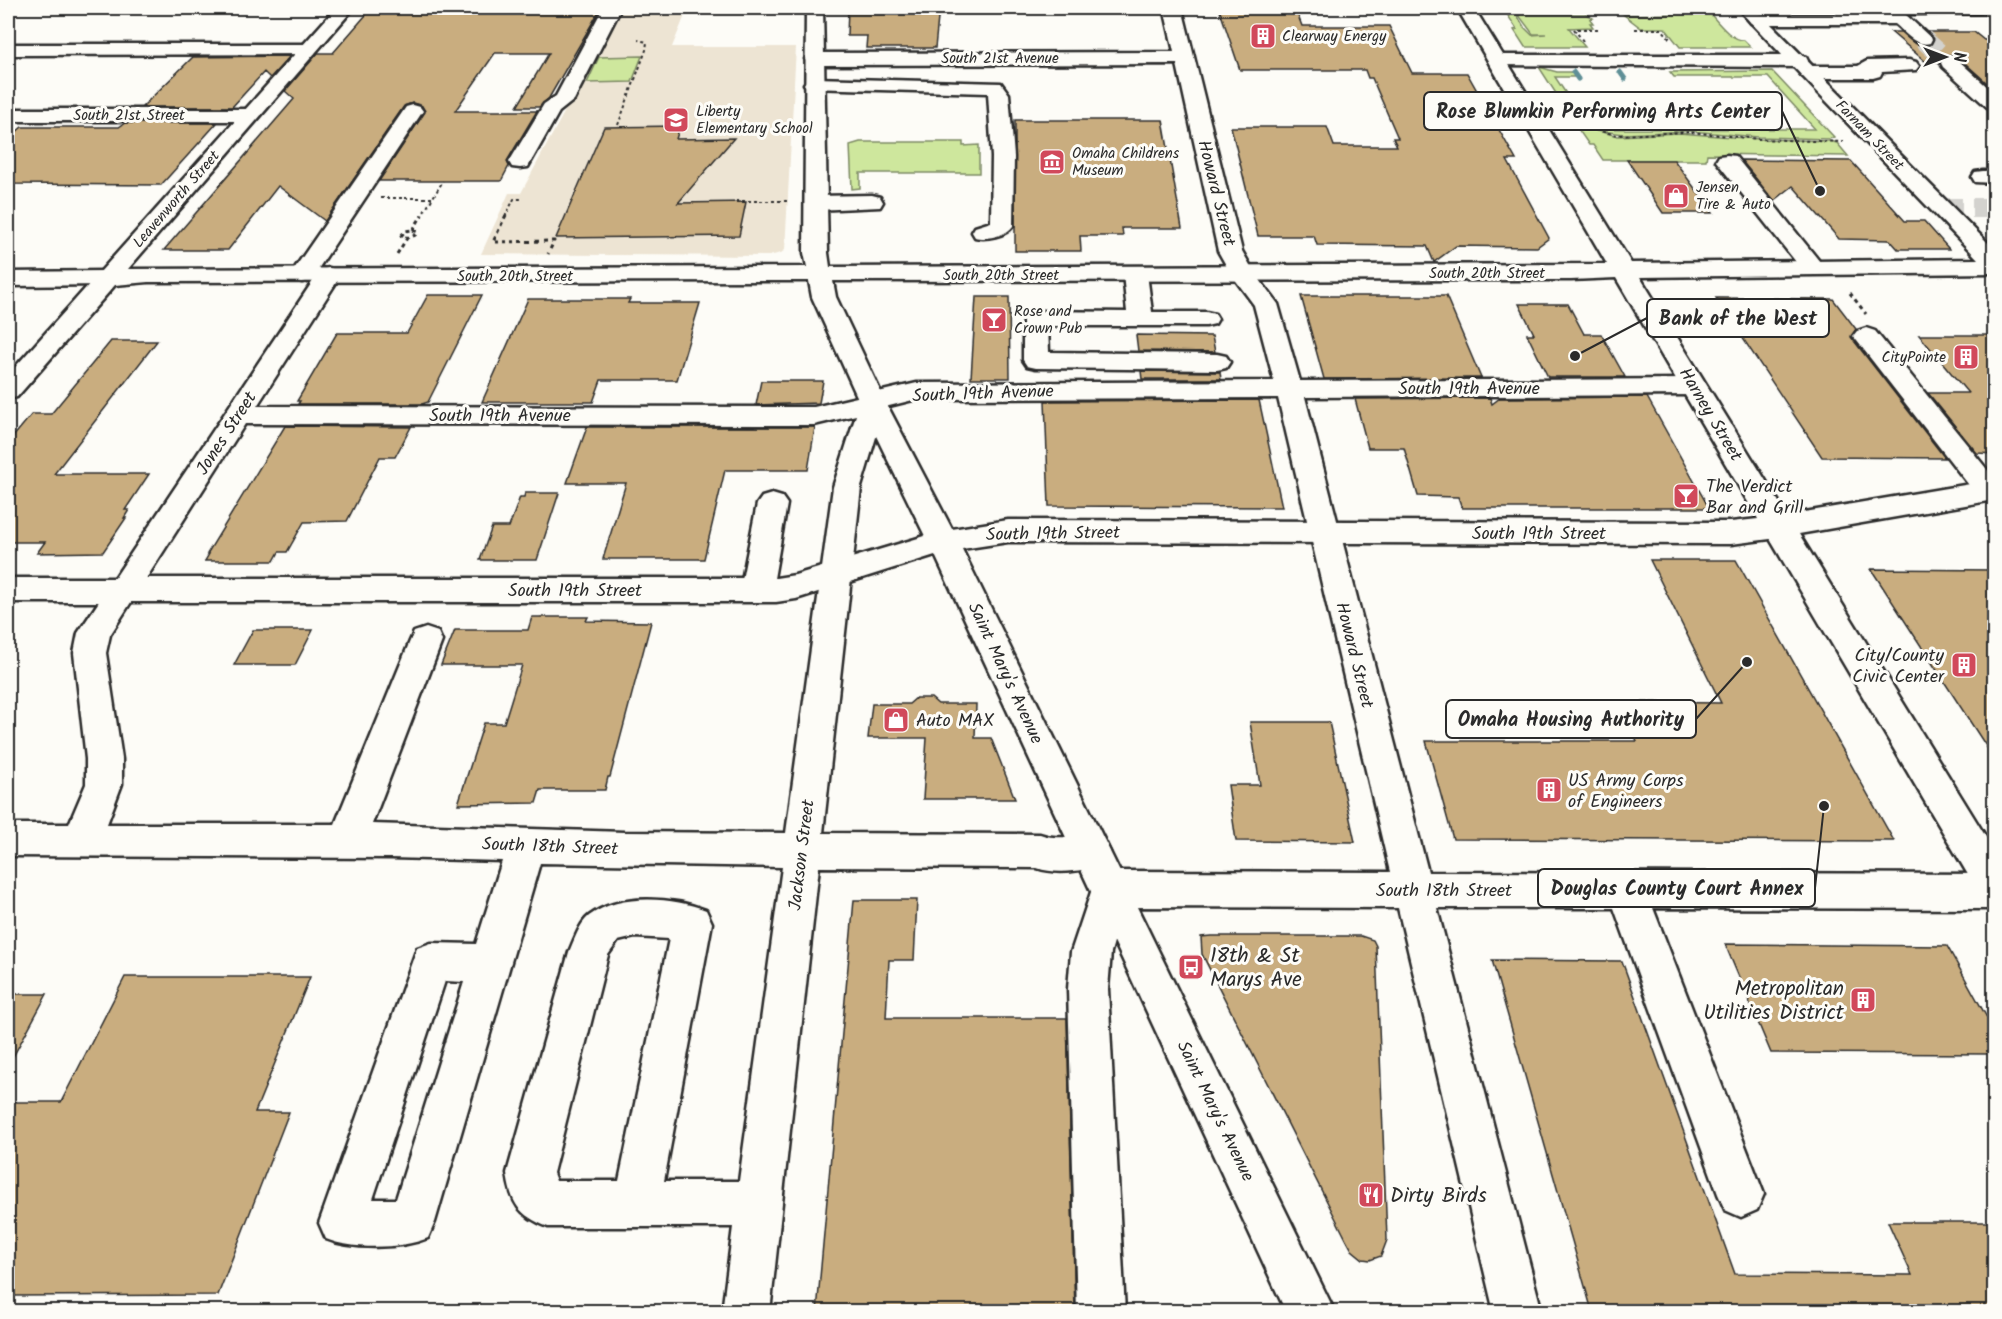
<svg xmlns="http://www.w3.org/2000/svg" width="2002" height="1319" font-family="Kalam,sans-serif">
	<rect width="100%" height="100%" fill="#fdfcf7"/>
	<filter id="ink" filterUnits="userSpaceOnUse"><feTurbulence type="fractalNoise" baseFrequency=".0167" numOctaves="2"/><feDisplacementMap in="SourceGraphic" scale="12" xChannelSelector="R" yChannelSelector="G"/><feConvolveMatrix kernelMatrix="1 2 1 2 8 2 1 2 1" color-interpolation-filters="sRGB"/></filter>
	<g filter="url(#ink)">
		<!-- built -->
		<path fill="#ede4d3" d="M620,8H688L672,47H796L785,250L781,253L769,256L481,254L509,193H521Z"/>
		<!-- green -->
		<path fill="#cee79d" stroke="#7c8964" stroke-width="1.5" d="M1499,8H1513L1524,27L1532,35L1546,34H1533L1518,14H1586L1593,18L1590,19L1593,23H1590L1593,27L1569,28L1585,47H1525L1514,30L1517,29L1505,11Z
			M1689,8H1705C1716,19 1729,40 1744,40L1751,47H1680L1665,28H1641L1624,15L1694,14Z
			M642,56L632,82L587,83L599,57Z
			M1539,67L1557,72H1572L1575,77H1555L1583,119L1613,129H1815L1768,77H1674L1670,72L1772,71L1834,137L1829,139L1758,137L1690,131L1624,134L1601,131L1573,120Z
			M1581,127L1618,136L1678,133L1759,139L1829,141L1837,143L1848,156L1707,154L1706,160H1603L1593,145H1589L1578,129Z
			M860,142H963V146L979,145V173H860V188L852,189L850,145Z"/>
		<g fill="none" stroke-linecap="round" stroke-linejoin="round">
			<!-- stream -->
			<path stroke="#5f8f96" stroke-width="5" d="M1573,72L1578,79
				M1620,72L1625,79"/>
		</g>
		<!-- building -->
		<path fill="#c9ad7f" stroke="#2b2b2b" stroke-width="1.5" d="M372,8H601L549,98L539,107H517L549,53H495L455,111H537L507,161L509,166L501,181H379L425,112L422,106L412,103L404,106L325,221L278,186L228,250H164L294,99L285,91L318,53H333Z
			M848,8H939L935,48H866L867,36H847Z
			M1219,8H1295L1302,26H1389L1412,73H1467L1516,160H1507L1549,238L1537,247L1456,246L1434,262L1427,246L1317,245L1314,236H1258L1231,127H1327L1334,146H1397L1393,138H1398L1372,78H1368L1365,70H1240Z
			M1891,32H1901L1914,43L1924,46L1930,45L1934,40L1928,32H1974L1984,40H1995V90L1958,57L1949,55L1942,57L1939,62H1926Z
			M290,56L270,78L264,72L232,107H142L193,57Z
			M1015,120H1163L1182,228H1122L1123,236H1080L1081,251H1015Z
			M125,123H217L161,185L8,184V133H15L22,127H119Z
			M680,126L676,139L734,138L678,203L746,202L739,236L556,238L604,127Z
			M1627,160H1674L1713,213H1663Z
			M1741,160L1851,161L1905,221H1924L1949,249H1898L1890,240L1839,239L1793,186L1774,201Z
			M428,295H482L428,402L422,404H298L300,401H297L337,333H407Z
			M1301,296H1446L1481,378L1324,379Z
			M976,297H1009L1010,378H971Z
			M1716,298L1833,299L1856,329L1851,337L1945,458L1822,457Z
			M528,299H630L628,303H700L677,380H601L593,402H482Z
			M1519,304H1568L1584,334H1601L1625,377H1548L1527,334H1534Z
			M1136,335L1212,336L1215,352L1138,351Z
			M1919,335H1995V454L1977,453L1928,393H1968Z
			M111,341H157L54,474H149L125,510H129L124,518H126L103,552L37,553L45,542H8V443L32,414H51Z
			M1141,371L1220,372L1221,379H1142Z
			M761,381H823L819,403L756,405Z
			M1647,397L1709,508H1462L1458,497L1418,496L1404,448H1368L1355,399L1490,398L1492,404L1500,398Z
			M1259,400L1282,507L1049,506L1045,401Z
			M285,426L411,427L395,457H380L347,521L304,522L287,552H279L274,561H205L209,554H207Z
			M587,427H815L808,470H725L704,559H603L626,483H567Z
			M525,493H559L537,560H480L492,527H509L520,497H524Z
			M1650,560H1736L1894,841L1453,839L1426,741H1637L1621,702L1721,703Z
			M1871,569L1995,570V760Z
			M532,617H588L586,621L651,622L610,777H608L605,790H540L536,803L458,804L484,723H504L522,665H441L455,630H528Z
			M253,630H313L295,665H234Z
			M916,698H931L938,704H976L975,738H991L1015,799H923L927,738H868L872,704H909Z
			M1250,722H1329L1355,842L1236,841L1228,785H1260Z
			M854,900H917L914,960H889L886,1018H1067L1075,1311H817Z
			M1211,936H1361L1373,940L1376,946L1387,1240L1381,1256L1370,1260L1363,1259L1352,1250L1346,1239L1202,954L1201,937Z
			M1725,944L1947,946L1995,1032V1054L1771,1053Z
			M1492,960L1622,961L1735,1274L1912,1275L1888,1222H1995V1311H1592Z
			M125,977H310L255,1112H289L218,1295L8,1296V1102H61Z
			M8,994H47L8,1066Z"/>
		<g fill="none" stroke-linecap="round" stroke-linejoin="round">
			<!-- minor-tunnel -->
			<path stroke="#d3d2ce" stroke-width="20" stroke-dasharray="20 10" stroke-linecap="butt" d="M1923,39L1950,63
				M1942,208H1994"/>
			<!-- minor casing -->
			<g stroke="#2b2b2b" stroke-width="5">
				<path id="minor" d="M603,8H621L574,100L559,112L528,167L520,168L512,167L509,162L544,104L556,96Z
					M1164,8H1182L1242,251L1254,272L1278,304L1300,381L1694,379L1703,381L1707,387L1703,393L1694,395L1305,397L1428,872L1994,874V909L1653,908L1764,1194L1757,1210L1741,1217L1725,1210L1718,1194L1614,908H1437L1542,1312H1494L1398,908L1124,907L1111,952L1108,989L1125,1312H1077L1068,989L1071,952L1096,877L1110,871L1390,872L1278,398L917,399L885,407L861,487L823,833L1040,834C1061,842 1082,832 1104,840L1110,852L1104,864C1086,871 1056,875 1037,868L819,867L770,1312H722L733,1227H548C519,1215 511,1204 507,1173L569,952C574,941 579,924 589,916C619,893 673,897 706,910L712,923L664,1181H739L782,867L540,863L435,1222L428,1238C402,1249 352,1250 326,1239L319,1223L417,948L431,943L476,944L502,861L391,858L8,856V824H69L86,784V759L74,653L78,633L317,275L321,270L329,268L337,270L341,275L257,406L814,407L917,383L1274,381L1254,305L1231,274L1218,251L1177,64L814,65L807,63L805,59L807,55L814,53L1174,52ZM856,415L833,487L786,833L624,832L372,824L442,641L438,632L426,628L414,632L410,641L335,824H107L122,784V759L106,653L110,635L245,424L814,425ZM635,937L669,939L619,1181H556L553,1173L608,955L618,941ZM445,981L464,982L396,1199H373Z
					M1878,8H1994V13L1905,14L1932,39L1930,43C1915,47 1906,33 1895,24H1757L1751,23L1748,19L1751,15L1757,14H1883Z
					M307,44L314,46L316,50L314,54L8,55V44Z
					M1497,55H1799L1806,57L1808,61L1806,65L1799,67L1490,65L1488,61L1490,57Z
					M1950,57L1957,59L1994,93V109L1987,107L1943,67L1941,63L1943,59Z
					M1909,60L1916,62L1919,66L1916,70L1882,72L1880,76L1873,78H1809L1802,76L1799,72L1802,68L1809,66H1858L1867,61Z
					M814,78L1001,83L1009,94L1014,157L1013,226C1006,236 986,240 975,237L972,232L975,227L991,222L992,157L988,93L807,88L804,84L807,80Z
					M413,105L420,107L423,111L314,275L310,280L302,282L294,280L290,275L406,107Z
					M8,109H250L257,111L260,115L257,119L250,121H8Z
					M1727,155L1735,156L1820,262L1824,267L1820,272L1812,274L1804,272L1716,161L1719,156Z
					M1983,171H1994V183L1975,182L1972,177L1975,172Z
					M872,195L880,197L883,202L880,207L816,210L808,208L805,203L808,198L816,196Z
					M1135,267L1143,269L1147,274L1152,312H1206L1215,314L1218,319L1215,324L1206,326H1048L1049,352L1217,354L1226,356L1230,362L1226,368L1217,370L1036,368L1027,366L1023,360V318L1026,313L1035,311L1127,312L1123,274L1127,269Z
					M106,271L114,273L118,278L114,283L106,285L8,286V272Z
					M1866,328L1875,331L1994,478V499L1989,501L1979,498L1857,341L1853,336L1857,331Z
					M772,494L782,497L787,504L772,590L767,598L756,602L745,598L740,590L757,504L762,497Z"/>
			</g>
			<!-- major casing -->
			<g stroke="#2b2b2b" stroke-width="5">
				<path id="major" d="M336,8H354L128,269L807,267L804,253L806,8H823L828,253L830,267L1607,264L1457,8H1474L1631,263L1978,259L1737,8H1755L1994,249V273L1640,277L1787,515L1994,480V500L1799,534L1994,850V900L1980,895L1770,539L1731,544L1008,542L962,549L1335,1312H1286L935,555L796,599L776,602H8V578H776L795,575L925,536L860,403L812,297L809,281L148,282L115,285L17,397L8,399V375ZM1616,278L1758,519L1731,522L1008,520L952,529L886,403L836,297L833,281L1571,280Z"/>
			</g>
			<!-- path-far1 -->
			<path stroke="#2b2b2b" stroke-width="2" stroke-dasharray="3 3" stroke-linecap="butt" d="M1635,29H1662L1671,40
				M1583,41L1574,29H1601
				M1568,120L1591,129L1617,135L1690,132L1758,139L1843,142
				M618,125L646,50L647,42L638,40
				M381,198H432
				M736,201H790
				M421,217L443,181
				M505,217L514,199H521"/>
			<!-- path -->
			<path stroke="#2b2b2b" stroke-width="3" stroke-dasharray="4 4" stroke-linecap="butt" d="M506,215L493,242L554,241L548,254
				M413,230L422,215
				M413,230L418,232C413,238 408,238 401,236L405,231Z
				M397,254L407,238
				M1850,293L1866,314"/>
			<!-- minor -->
			<use href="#minor" fill="#fdfcf7" fill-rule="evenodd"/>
			<!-- major -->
			<use href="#major" fill="#fdfcf7" fill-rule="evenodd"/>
		</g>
	</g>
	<!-- icons -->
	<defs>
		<g id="building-square" transform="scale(1.35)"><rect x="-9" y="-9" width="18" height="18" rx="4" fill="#d1495b" stroke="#fdfcf7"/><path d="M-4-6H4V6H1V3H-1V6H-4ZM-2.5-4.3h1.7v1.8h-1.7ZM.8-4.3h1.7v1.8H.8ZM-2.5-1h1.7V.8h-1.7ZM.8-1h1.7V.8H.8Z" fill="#fff"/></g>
		<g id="school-square" transform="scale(1.35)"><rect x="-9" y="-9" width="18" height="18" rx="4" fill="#d1495b" stroke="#fdfcf7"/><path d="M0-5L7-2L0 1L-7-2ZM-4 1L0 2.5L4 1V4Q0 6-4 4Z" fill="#fff"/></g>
		<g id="museum-square" transform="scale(1.35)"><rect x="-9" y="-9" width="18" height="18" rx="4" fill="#d1495b" stroke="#fdfcf7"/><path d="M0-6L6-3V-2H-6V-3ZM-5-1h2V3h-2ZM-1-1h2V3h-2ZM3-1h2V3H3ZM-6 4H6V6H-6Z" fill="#fff"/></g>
		<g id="shop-square" transform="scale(1.35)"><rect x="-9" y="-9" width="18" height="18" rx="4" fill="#d1495b" stroke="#fdfcf7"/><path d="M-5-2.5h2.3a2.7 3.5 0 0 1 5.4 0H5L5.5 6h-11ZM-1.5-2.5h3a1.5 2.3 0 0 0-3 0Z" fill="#fff"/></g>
		<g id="bar-square" transform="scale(1.35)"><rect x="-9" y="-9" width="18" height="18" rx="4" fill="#d1495b" stroke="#fdfcf7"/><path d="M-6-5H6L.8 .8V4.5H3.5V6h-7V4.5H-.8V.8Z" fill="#fff"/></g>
		<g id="bus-square" transform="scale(1.35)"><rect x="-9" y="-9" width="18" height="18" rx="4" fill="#d1495b" stroke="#fdfcf7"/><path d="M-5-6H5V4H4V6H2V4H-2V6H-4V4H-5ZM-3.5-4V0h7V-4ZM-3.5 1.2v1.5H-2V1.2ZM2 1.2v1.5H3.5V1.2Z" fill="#fff"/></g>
		<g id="restaurant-square" transform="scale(1.35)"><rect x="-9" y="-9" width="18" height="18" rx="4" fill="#d1495b" stroke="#fdfcf7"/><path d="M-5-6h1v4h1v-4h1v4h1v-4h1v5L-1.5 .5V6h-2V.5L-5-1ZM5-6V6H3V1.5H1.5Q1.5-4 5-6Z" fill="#fff"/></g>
	</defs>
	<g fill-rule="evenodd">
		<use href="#building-square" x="1263" y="36"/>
		<use href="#school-square" x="676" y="120"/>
		<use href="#museum-square" x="1052" y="162"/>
		<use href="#shop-square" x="1676" y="196"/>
		<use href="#bar-square" x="994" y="320"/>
		<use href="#building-square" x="1966" y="357"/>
		<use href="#bar-square" x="1686" y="496"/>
		<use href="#building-square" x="1964" y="665"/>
		<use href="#shop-square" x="896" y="720"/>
		<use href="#building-square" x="1549" y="790"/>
		<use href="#bus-square" x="1191" y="967"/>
		<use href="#building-square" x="1863" y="1000"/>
		<use href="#restaurant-square" x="1371" y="1195"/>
	</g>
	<g text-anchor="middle" stroke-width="6" stroke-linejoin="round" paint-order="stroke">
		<!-- far-poi labels -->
		<g font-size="15" fill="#2b2b2b" stroke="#fdfcf7" text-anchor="start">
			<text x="1282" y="41">Clearway Energy</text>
			<text x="696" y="116">Liberty<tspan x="696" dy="17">Elementary School</tspan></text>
			<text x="1072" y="158">Omaha Childrens<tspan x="1072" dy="17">Museum</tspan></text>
			<text x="1696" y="192">Jensen<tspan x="1696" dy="17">Tire &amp; Auto</tspan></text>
			<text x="1014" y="316">Rose and<tspan x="1014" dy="17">Crown Pub</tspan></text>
			<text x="1946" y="362" text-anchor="end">CityPointe</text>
		</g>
		<!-- far-street labels -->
		<g font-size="15" fill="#2b2b2b" stroke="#fdfcf7">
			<text x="1000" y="63">South 21st Avenue</text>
			<text x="129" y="120">South 21st Street</text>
			<text transform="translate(1870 135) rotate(46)" y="5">Farnam Street</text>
			<text transform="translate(176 199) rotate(-49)" y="5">Leavenworth Street</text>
			<text x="1487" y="278">South 20th Street</text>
			<text x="1001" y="280">South 20th Street</text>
			<text x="515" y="281">South 20th Street</text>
		</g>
		<!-- street labels -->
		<g font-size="18" fill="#2b2b2b" stroke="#fdfcf7">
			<text transform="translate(1217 193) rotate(76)" y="6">Howard Street</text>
			<text x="1469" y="394">South 19th Avenue</text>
			<text transform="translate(983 393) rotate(-2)" y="6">South 19th Avenue</text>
			<text transform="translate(1711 414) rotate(59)" y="6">Harney Street</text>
			<text x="500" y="421">South 19th Avenue</text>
			<text transform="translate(226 433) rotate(-57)" y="6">Jones Street</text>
			<text transform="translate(1053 533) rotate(-1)" y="6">South 19th Street</text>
			<text x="1539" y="539">South 19th Street</text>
			<text x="575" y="596">South 19th Street</text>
			<text transform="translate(1355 655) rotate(76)" y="6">Howard Street</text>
			<text transform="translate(1006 673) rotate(65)" y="6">Saint Mary's Avenue</text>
			<text transform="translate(550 846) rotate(2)" y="6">South 18th Street</text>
			<text transform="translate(801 855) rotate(-83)" y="6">Jackson Street</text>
			<text x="1444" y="896">South 18th Street</text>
			<text transform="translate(1216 1111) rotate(64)" y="6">Saint Mary's Avenue</text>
		</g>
		<!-- poi labels -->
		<g font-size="18" fill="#2b2b2b" stroke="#fdfcf7" text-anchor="start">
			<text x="1706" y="492">The Verdict<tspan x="1706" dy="21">Bar and Grill</tspan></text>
			<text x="1944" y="661" text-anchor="end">City/County<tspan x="1944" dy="21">Civic Center</tspan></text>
			<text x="916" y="726">Auto MAX</text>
			<text x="1568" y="786">US Army Corps<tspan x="1568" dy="21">of Engineers</tspan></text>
		</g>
		<!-- near-poi labels -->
		<g font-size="21" fill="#2b2b2b" stroke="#fdfcf7" text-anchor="start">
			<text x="1210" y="962">18th &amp; St<tspan x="1210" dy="24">Marys Ave</tspan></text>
			<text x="1844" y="995" text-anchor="end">Metropolitan<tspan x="1844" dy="24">Utilities District</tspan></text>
			<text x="1390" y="1202">Dirty Birds</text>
		</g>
	</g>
	<!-- callouts -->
	<path fill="none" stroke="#2b2b2b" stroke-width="2" d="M1820 191L1782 111M1575 356L1647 318M1747 662L1696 719M1824 806L1815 888"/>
	<g fill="#2b2b2b" stroke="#fdfcf7" stroke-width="2">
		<circle cx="1820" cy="191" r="6"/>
		<circle cx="1575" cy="356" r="6"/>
		<circle cx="1747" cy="662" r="6"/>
		<circle cx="1824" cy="806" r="6"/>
	</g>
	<g fill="#fdfcf7" stroke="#2b2b2b" stroke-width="2">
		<rect x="1424" y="92" width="358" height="38" rx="6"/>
		<rect x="1647" y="299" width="182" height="38" rx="6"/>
		<rect x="1446" y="700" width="250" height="38" rx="6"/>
		<rect x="1538" y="869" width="277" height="38" rx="6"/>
	</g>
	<g font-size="20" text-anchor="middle" font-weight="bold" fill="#2b2b2b">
		<text x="1603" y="118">Rose Blumkin Performing Arts Center</text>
		<text x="1738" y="325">Bank of the West</text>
		<text x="1571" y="726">Omaha Housing Authority</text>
		<text x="1677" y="895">Douglas County Court Annex</text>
	</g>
	<!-- margin -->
	<rect width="2002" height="1319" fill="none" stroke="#fdfcf7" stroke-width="30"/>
	<rect x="15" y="15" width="1972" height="1289" fill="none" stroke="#2b2b2b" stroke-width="2" filter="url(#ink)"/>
	<!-- north arrow -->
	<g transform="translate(1945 57) rotate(90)" stroke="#fdfcf7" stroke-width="4.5" paint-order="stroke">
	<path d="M0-4.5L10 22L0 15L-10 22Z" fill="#2b2b2b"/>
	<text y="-9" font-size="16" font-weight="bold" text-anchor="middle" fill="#2b2b2b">N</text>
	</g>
</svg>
